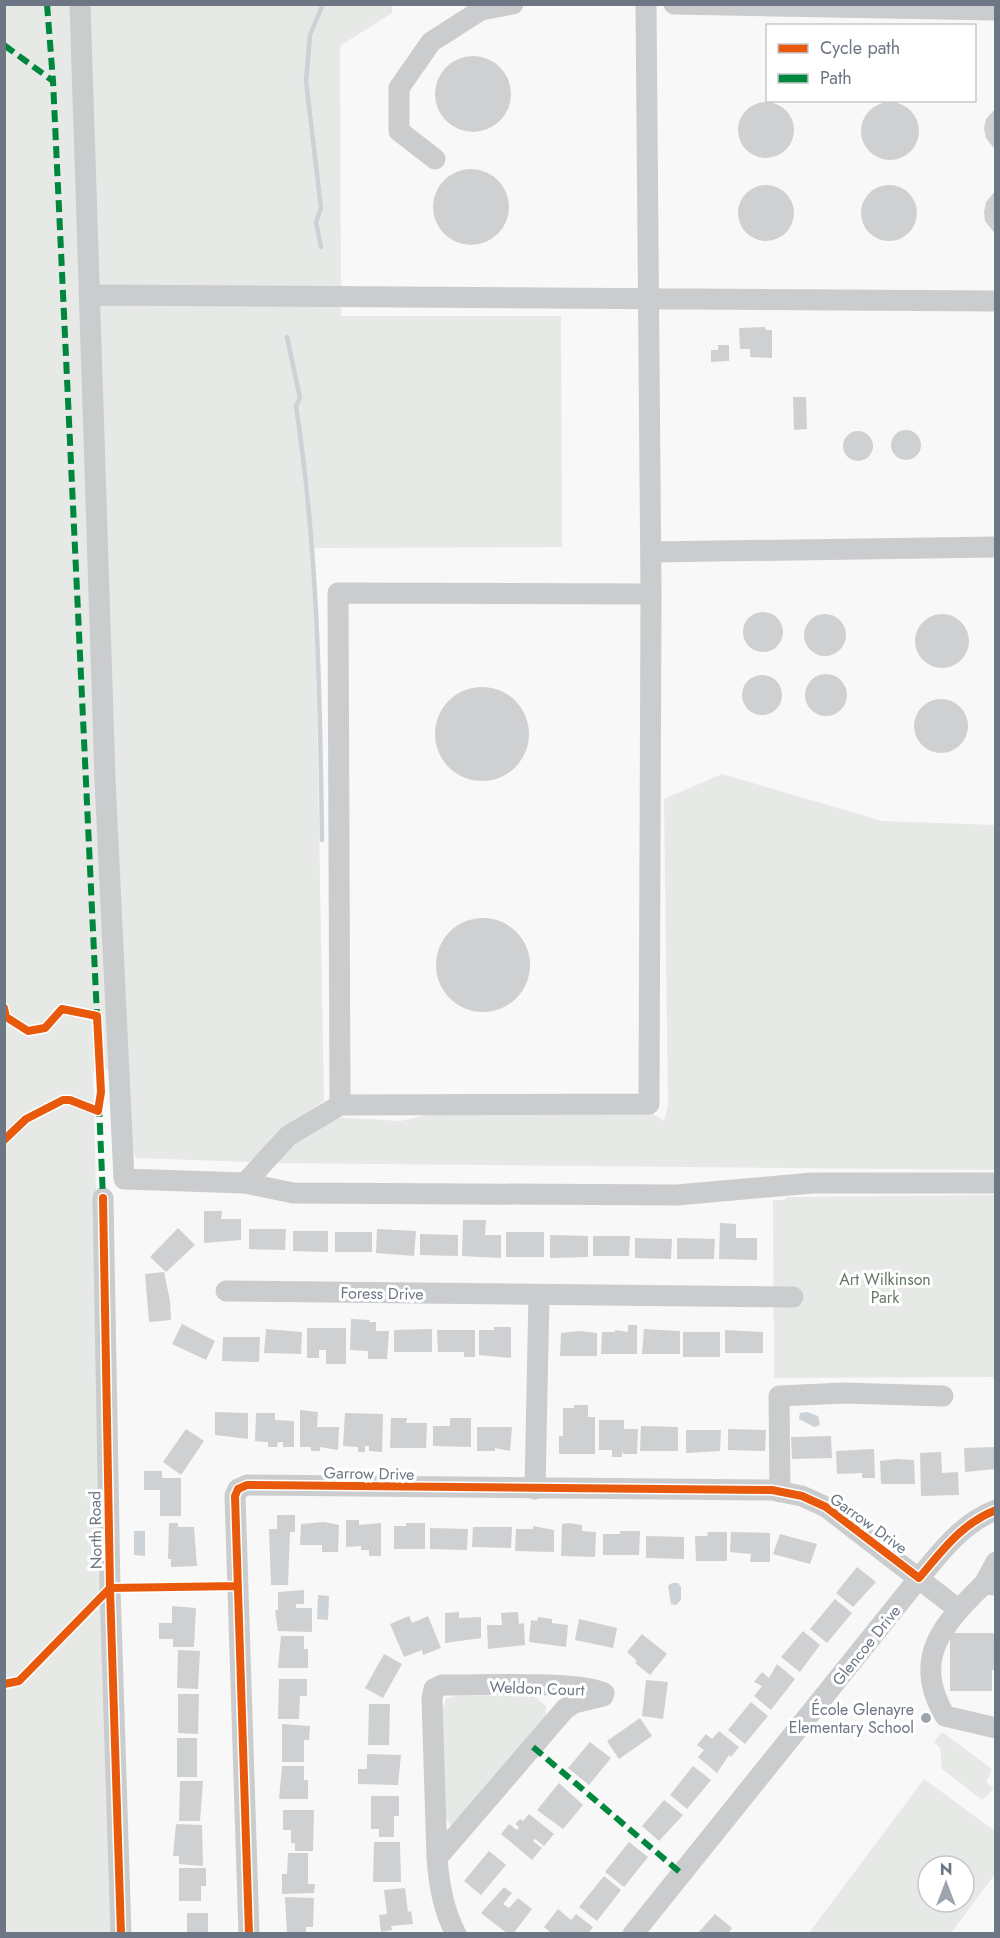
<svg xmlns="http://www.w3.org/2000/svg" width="1000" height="1938" font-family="Jost,sans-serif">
	<rect width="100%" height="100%" fill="#f8f8f8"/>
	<!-- green -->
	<path fill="#e6e9e6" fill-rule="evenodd" d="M4,5H392V13L340,46L341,316H561L562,547L314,548L324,1101L279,1134L250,1162L136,1158L125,1130L124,1066L93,1072L115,1933H5Z
		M722,774L882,821L995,825V1170L270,1163L293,1137L333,1117L400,1121L450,1110H647L664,1121L668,1105L664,799Z
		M995,1195V1377L774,1378L773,1200H785L786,1197Z
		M455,1696H534L546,1706L545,1723L459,1824L450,1825L446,1817L443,1708L446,1699Z
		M942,1732L992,1769L986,1782L994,1789L982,1800L942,1769L940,1748L934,1742Z
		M924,1779L995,1831V1874L951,1933H809ZM928,1866H964V1902H928Z"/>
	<!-- water -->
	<path fill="#cdd2d6" d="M807,1412L818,1416L820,1425L814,1427L799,1419L800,1413Z
		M134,1531H145V1556L134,1555Z
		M672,1583H678L681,1587V1600L676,1605L671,1604L668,1586Z
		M318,1595L329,1596L328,1620L317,1619Z"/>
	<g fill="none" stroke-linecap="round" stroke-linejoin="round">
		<!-- stream -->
		<path stroke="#cdd2d6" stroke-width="4.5" d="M321,247L316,222L321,208L306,81L310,35L323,4
			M287,337L300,398L296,406C318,550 320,695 322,840"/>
	</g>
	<!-- building -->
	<path fill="#cfd0d1" d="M435 94a38 38 0 1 1 76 0a38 38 0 1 1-76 0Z
		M738 130a28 28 0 1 1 56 0a28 28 0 1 1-56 0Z
		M861 131a29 29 0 1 1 58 0a29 29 0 1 1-58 0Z
		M996,108V151L986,138L984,128L986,119Z
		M433 207a38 38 0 1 1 76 0a38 38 0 1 1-76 0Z
		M861 213a28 28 0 1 1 56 0a28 28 0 1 1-56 0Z
		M738 213a28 28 0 1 1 56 0a28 28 0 1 1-56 0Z
		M996,190V235L985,221L984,212L986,202Z
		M765,327L766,330H772V358L750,357V349H740L739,328Z
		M718,345H729V361L711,362V350H718Z
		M793,397H806L807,429L794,430Z
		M891 445a15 15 0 1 1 30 0a15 15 0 1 1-30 0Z
		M843 446a15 15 0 1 1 30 0a15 15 0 1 1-30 0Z
		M743 632a20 20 0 1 1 40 0a20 20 0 1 1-40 0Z
		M915 641a27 27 0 1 1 54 0a27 27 0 1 1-54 0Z
		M804 635a21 21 0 1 1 42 0a21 21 0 1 1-42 0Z
		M805 695a21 21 0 1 1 42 0a21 21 0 1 1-42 0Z
		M742 695a20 20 0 1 1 40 0a20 20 0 1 1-40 0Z
		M435 734a47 47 0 1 1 94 0a47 47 0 1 1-94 0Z
		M914 726a27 27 0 1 1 54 0a27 27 0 1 1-54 0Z
		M436 965a47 47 0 1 1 94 0a47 47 0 1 1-94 0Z
		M204,1211H222L221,1219H241V1240L204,1243Z
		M463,1220H486L485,1235H501V1258L462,1256Z
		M720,1223L736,1224V1238H757V1260L719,1259Z
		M178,1228L195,1245L166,1272L150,1257Z
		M249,1229H286L285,1250L249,1249Z
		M377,1229L416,1231L414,1256L376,1253Z
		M293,1231H328V1252L293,1251Z
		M335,1232H372V1252H335Z
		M506,1232H544V1257H506Z
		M420,1234L458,1235V1256L420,1255Z
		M550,1235L588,1236V1257L550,1258Z
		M593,1236H630L629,1256H593Z
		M635,1238L672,1239L671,1259L635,1258Z
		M677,1238L715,1239L714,1259H677Z
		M164,1272L170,1301L171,1320L149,1322L145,1274Z
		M351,1319L370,1320L369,1322H376V1331H389L387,1359H368V1351L350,1350Z
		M182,1324L215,1341L206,1360L172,1344Z
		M628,1325H637V1354H601L602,1332H615V1330L628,1332Z
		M494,1327H511V1358L479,1355V1330H494Z
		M307,1328H346V1364H326V1350H319V1358H307Z
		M266,1329L302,1332L301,1354L264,1353Z
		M432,1329V1352H394V1330Z
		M644,1329L680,1331V1354H642Z
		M437,1330H475V1357H464V1352H438Z
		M725,1330L763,1332V1353H725Z
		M579,1331L597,1333V1356H560L561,1333Z
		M683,1332H720V1357H683Z
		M223,1337H260L259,1362L222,1361Z
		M574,1405H588V1417H595V1454H559V1436H563V1408H574Z
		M300,1410L318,1412L317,1427H339L338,1450L320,1447V1451H311V1447H300Z
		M215,1412L248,1413V1439L215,1435Z
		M256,1413H275V1420L294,1421V1447H283V1442H278L277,1447H268V1442L255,1441Z
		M345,1413L383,1414L382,1452L369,1451V1446H365V1452H358V1447L343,1446Z
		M391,1418H407L406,1423H427L426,1448H390Z
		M450,1418H471V1447L433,1446V1426H450Z
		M599,1420H624V1429H638L637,1454H623L622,1450V1457H612V1450H599Z
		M641,1426L678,1427V1451H640Z
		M477,1427H512L510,1451L495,1448V1451H477Z
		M186,1429L204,1441L181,1475L163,1462Z
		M728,1429L766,1430L765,1451L728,1450Z
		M686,1430H721L720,1451L686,1453Z
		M831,1436L832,1458L792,1459L791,1437Z
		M996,1447V1469L965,1472L964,1448Z
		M874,1449L875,1478H862V1473L837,1474L836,1451Z
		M941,1452L942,1473L958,1472L959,1495L921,1496L920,1453Z
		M896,1459L914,1460L915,1484H881L880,1461Z
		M144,1471H162V1478H181V1516H160V1490H144Z
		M277,1515H295V1532H290L288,1585H271L269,1529H277Z
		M346,1520H359V1525L381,1523V1556H369V1550H361V1546L346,1547Z
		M324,1522L339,1525L338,1552H322V1545H300L301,1524Z
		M169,1523H178V1527H194L197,1566L171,1567V1559H168Z
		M406,1523H425V1549H394V1526H406Z
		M569,1523L582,1525V1531L596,1532L595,1557L561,1556L562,1524Z
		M533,1526L554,1530V1552L515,1551L516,1529H533Z
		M473,1527H512L511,1548L472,1547Z
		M430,1528L468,1529L467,1550L430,1549Z
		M620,1531H640L639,1555H603V1534H620Z
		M708,1532H727V1561H696L695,1536H707Z
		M731,1532L770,1533V1562H750L751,1554L730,1552Z
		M780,1534L817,1544L810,1564L773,1554Z
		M646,1536L684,1537V1559L646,1558Z
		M857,1567L876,1582L853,1607L836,1593Z
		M304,1590V1604H296V1608H312V1632L278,1631L275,1610H278V1592Z
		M835,1599L852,1613L827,1643L810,1629Z
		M172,1606L196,1608L194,1647H173V1639H159V1623H172Z
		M459,1612V1618L481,1617V1638L445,1643V1613Z
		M518,1612L519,1624L524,1623L525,1645L488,1649L487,1625H502L501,1613Z
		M409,1616L412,1623L428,1616L441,1648L423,1655L422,1650L404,1657L390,1624Z
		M538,1617L552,1619V1623L568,1625L566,1647L529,1642L531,1620L537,1621Z
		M579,1619L617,1628L613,1648L575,1640Z
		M803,1631L820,1645L800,1672L781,1657Z
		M950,1633H992L996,1635V1670H992V1691H950Z
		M642,1634L667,1654L650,1675L635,1663L637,1661L627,1652Z
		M281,1636H304V1649H308V1668H278Z
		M178,1650L200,1651L198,1689L177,1688Z
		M384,1654L402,1664L383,1698L365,1688Z
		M777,1664L795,1679L771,1710L754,1696L762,1686L754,1682L762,1672L769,1678Z
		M279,1679H307V1696H300L299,1719H278Z
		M646,1680L668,1682L663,1719L642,1716Z
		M178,1694H199L198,1734L178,1733Z
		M751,1702L768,1716L745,1744L728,1730Z
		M369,1704H390L389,1745H368Z
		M640,1718L652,1736L619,1759L607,1741Z
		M282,1724L310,1726L309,1740H304V1762H282Z
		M719,1731L739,1747L731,1757L729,1755L717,1773L698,1757L704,1750L697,1745L706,1734L712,1739Z
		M177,1738H197V1777H177Z
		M590,1742L611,1758L589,1785L568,1768Z
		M367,1754L401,1755L398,1785L358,1784V1769H367Z
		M282,1766H304V1780H308V1799H279Z
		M693,1766L711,1780L687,1809L670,1795Z
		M180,1781H203L200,1821H179Z
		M559,1783L583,1805L563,1829L537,1810Z
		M371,1796H399V1816H394V1837H379V1829H371Z
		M664,1800L683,1815L659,1841L642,1826Z
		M283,1810H314L313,1851H295V1843H291V1830H283Z
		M529,1814L554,1834L544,1846L535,1839L533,1841L542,1848L532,1860L501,1834L509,1824L517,1830L519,1827L515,1824L520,1819L523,1821Z
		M176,1824L202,1825L203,1866L179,1864V1856H173Z
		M374,1842H400L401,1882H373Z
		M629,1842L648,1857L624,1887L605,1872Z
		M489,1851L506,1865L481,1895L464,1881Z
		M288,1853H308V1884H315L314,1893L282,1894V1874H287Z
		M179,1868H206V1886H201V1901H179Z
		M604,1876L621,1890L597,1921L579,1907Z
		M504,1887L512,1893L503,1904L509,1908L518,1898L532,1909L513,1934H508L481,1913Z
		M405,1888L408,1912L411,1911L413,1924L391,1926L392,1930L381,1932L379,1915L387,1914L384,1890Z
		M285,1897L314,1898L313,1927H306V1934H287Z
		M558,1909L571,1920L576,1914L593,1927L588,1934H552L544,1927Z
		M187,1913H208V1934H187Z
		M715,1914L732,1928L728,1934H697Z"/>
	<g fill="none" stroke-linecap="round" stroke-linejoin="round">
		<!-- minor -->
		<path stroke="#cbccce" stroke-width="21" d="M80,4L105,779L124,1179L245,1183L288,1136L340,1105L338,593L651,594
			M674,4L996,10
			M435,159L399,131V88L431,42L481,10L513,4
			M89,295L996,301
			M651,552L996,547
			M340,1105L649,1104L651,594L646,4
			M245,1183L293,1193L677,1195L812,1183H996
			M103,1198L110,1588L121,1934
			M226,1291L793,1297
			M535,1489L539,1295
			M780,1492L779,1396L844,1393L943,1396
			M984,1584L996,1562
			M996,1585L984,1584C943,1624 911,1658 945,1716L996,1728
			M437,1858L565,1709L574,1703L603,1696L604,1693C576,1680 477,1686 442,1685L434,1689L432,1698L437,1858C439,1884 443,1910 456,1934
			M249,1934L235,1496L238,1489L247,1485L772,1490L802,1496L826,1507L958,1609
			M633,1934L919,1578C942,1551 962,1523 996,1510"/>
		<!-- quiet -->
		<path stroke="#00873e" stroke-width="6" stroke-dasharray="12 6" stroke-linecap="butt" d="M47,4L53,81
			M4,45L53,81L97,1016
			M99,1105L103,1198
			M533,1747L682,1874"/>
		<!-- cycleway casing -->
		<g stroke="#fff" stroke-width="11">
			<path id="cycleway" d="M4,1008L6,1017L28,1031L45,1028L62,1009L97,1016L101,1092L98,1111L70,1100H63L26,1119L4,1140
				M103,1198L110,1588L121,1934
				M4,1684L19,1681L110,1588L238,1586
				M249,1934L235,1496L238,1489L247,1485L772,1490L802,1496L826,1507L919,1578C942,1551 962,1523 996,1510"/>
		</g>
		<!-- cycleway -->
		<use href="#cycleway" stroke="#e8590c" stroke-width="8"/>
	</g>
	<!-- markers -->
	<circle fill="#9da4ad" stroke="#fff" stroke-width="2" cx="926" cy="1718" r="6"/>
	<g text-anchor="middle" stroke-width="6" stroke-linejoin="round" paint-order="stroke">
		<!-- park labels -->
		<g font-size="16" fill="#676" stroke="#fff">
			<text x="885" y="1285">Art Wilkinson<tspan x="885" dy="18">Park</tspan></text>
		</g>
		<!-- street labels -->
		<g font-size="16" fill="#6c7684" stroke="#fff">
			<text transform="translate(382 1293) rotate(1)" y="6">Foress Drive</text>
			<text transform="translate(369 1473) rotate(1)" y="6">Garrow Drive</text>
			<text transform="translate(869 1523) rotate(36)" y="6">Garrow Drive</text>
			<text transform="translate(95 1530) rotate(-91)" y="6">North Road</text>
			<text transform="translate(866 1645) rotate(-51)" y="6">Glencoe Drive</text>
			<text transform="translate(537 1688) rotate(2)" y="6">Weldon Court</text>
		</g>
		<!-- poi labels -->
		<g font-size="16" fill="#6c7684" stroke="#fff" text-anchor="end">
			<text x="914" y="1715">École Glenayre<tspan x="914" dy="18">Elementary School</tspan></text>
		</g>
	</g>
	<!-- border -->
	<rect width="1000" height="1938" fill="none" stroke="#6c7684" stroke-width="12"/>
	<!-- legend -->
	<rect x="766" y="24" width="210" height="78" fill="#ffffff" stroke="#c4c8ce" stroke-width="1.5"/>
	<rect x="778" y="44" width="30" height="9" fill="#e8590c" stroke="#c4c8ce" stroke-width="1.5"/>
	<text x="820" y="54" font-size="18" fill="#6c7684">Cycle path</text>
	<rect x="778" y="74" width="30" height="9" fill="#00873e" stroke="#c4c8ce" stroke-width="1.5"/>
	<text x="820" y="84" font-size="18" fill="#6c7684">Path</text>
	<!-- north arrow -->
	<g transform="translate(946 1884)"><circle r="28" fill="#ffffff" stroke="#c4c8ce" stroke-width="1.5"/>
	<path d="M0-4.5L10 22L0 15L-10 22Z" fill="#9da4ad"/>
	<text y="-9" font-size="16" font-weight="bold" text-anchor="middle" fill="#6c7684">N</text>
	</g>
</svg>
